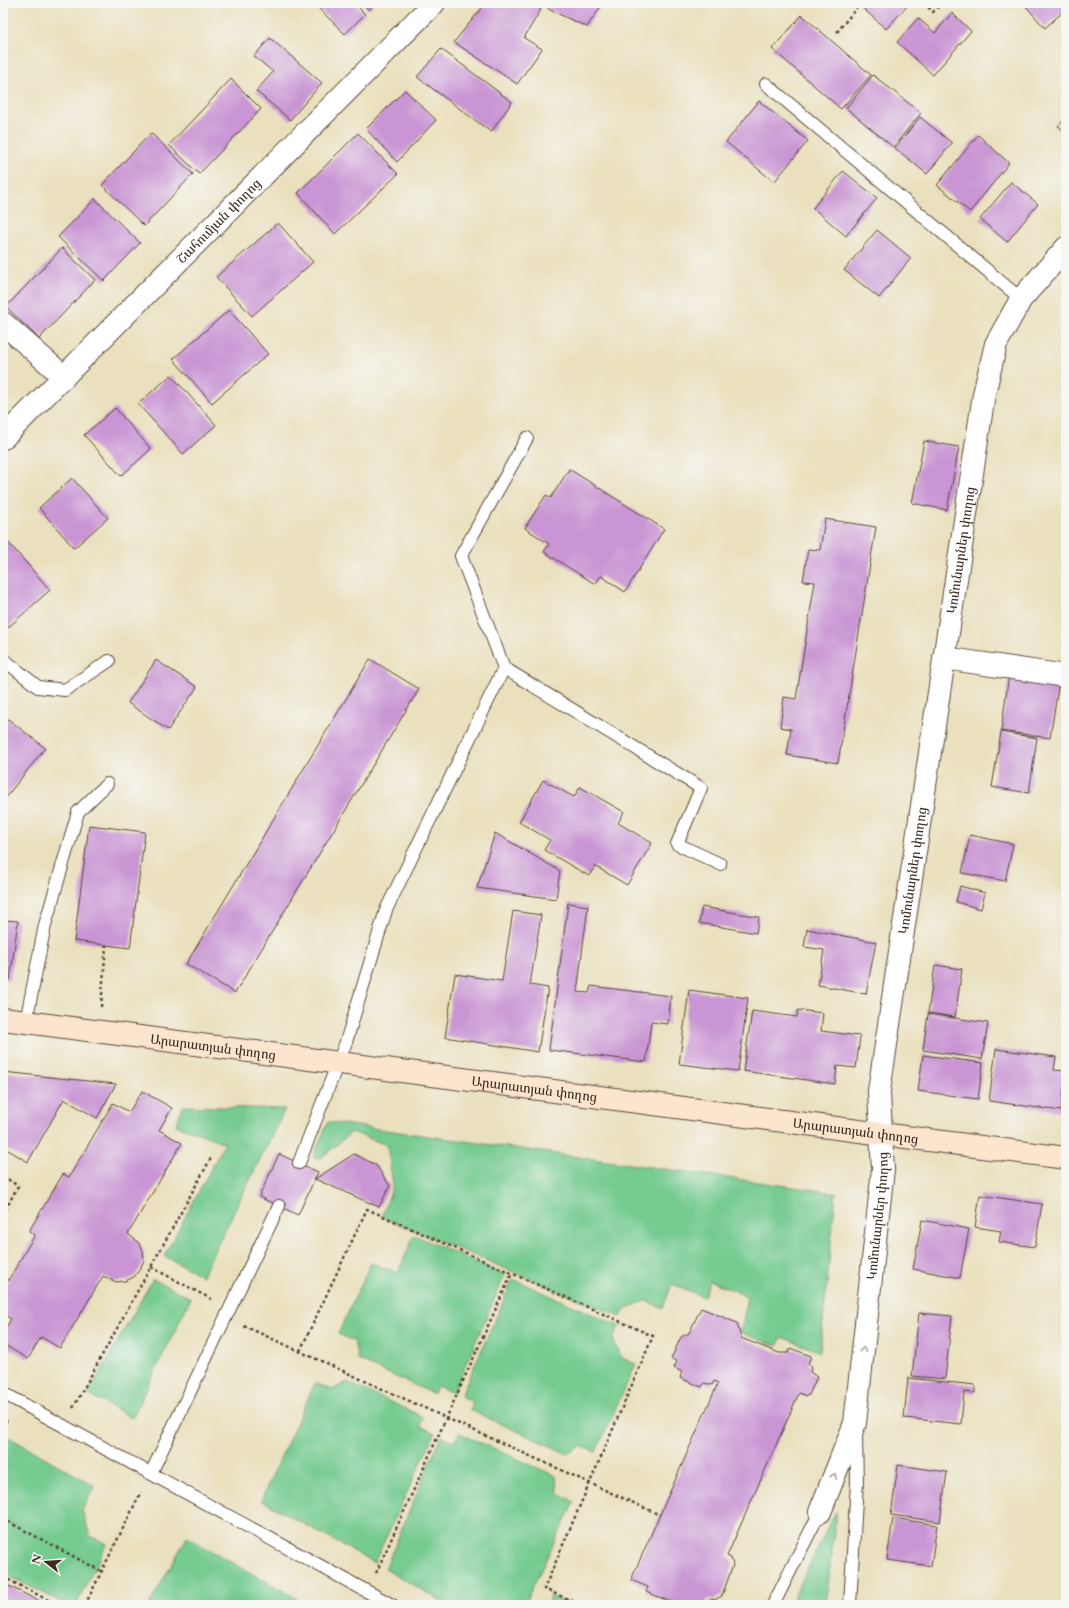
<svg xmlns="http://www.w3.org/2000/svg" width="1069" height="1608" font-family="Cardo,'Noto Serif Armenian',serif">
	<rect width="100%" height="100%" fill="#f6f6f2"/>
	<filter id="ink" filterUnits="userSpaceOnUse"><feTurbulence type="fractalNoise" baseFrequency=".025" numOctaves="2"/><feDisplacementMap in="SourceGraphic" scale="8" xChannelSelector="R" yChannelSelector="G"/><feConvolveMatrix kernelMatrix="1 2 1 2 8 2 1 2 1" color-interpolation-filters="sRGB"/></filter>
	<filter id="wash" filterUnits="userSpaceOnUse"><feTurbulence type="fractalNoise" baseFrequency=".012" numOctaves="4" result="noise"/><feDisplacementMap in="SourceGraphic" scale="16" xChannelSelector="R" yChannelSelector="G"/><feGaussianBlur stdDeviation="0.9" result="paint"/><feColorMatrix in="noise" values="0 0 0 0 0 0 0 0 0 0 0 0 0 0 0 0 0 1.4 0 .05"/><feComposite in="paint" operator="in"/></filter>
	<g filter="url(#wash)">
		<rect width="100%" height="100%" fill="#eae0bd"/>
		<!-- green -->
		<path fill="#75cb90" stroke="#587a57" d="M183,1106L285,1109L202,1276L164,1256L225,1143L176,1125Z
			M328,1122L836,1193L820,1352L782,1337L777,1346L741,1333L747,1296L710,1281L704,1297L672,1284L663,1308L646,1301L626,1308L621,1317L382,1217L393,1185L387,1145L352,1132L320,1159L313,1157Z
			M414,1235L505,1275L453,1393L437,1386L434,1394L358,1360L354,1341L338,1334L371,1263L398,1273Z
			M153,1279L191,1298L132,1418L88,1394Z
			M513,1279L619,1326L613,1339L622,1358L636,1364L596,1452L580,1446L568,1454L470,1410L473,1402L461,1396Z
			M347,1382L423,1417L420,1426L435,1433L374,1563L261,1500L315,1383L332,1390Z
			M459,1433L556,1476L558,1492L574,1502L524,1605H449L385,1569L441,1436L455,1442Z
			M3,1434L95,1486L82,1510L90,1536L107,1544L76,1605H67L3,1573Z
			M836,1511L826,1605H790Z
			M187,1537L308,1605H149Z
			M551,1596L572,1605H548Z"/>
		<g id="blocks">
			<!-- building -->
			<path fill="#c995d4" d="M313,3H354L365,14L345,34Z
				M362,3H375L369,10Z
				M486,3H535L541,9L524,38L542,49L517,84L454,42Z
				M542,3H603L587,27L550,10Z
				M857,3H910L886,29Z
				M1023,3H1066V9L1045,28Z
				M952,13L971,31L933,75L897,42L918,18L935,33Z
				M802,15L871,75L841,109L772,49Z
				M270,38L322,83L290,120L256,91L273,72L254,56Z
				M441,49L512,102L491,132L417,77Z
				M873,75L921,113L893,147L846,108Z
				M231,79L261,109L199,174L169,145Z
				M405,90L436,120L397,162L366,129Z
				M759,101L808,141L774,182L726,142Z
				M920,117L952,143L927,174L895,148Z
				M1066,118V133L1058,126Z
				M151,133L193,174L144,226L102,185Z
				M358,133L398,174L335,234L298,193Z
				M978,135L1009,163L970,212L937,185Z
				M843,171L877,198L846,236L813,208Z
				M1011,182L1038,204L1007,242L980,219Z
				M95,199L140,243L104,281L58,237Z
				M278,223L313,262L252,316L216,277Z
				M877,230L911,258L879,298L844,270Z
				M62,248L95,280L39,339L6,307Z
				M229,310L268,354L212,403L173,359Z
				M171,375L216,425L183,454L138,404Z
				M115,408L151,449L121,476L84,435Z
				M924,441L959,447L947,510L912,503Z
				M569,469L664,529L625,592L601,576L595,584L544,552L549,544L525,528L546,495L551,498Z
				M72,478L108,518L74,548L39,508Z
				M825,519L876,527L838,763L787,755L791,729L780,727L784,697L796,699L815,582L803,581L808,549L820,550Z
				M7,541L50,590L3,632V544Z
				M370,659L419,689L235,993L186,964Z
				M156,660L197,687L168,730L128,703Z
				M1009,674L1059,682L1050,738L1001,731Z
				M3,715L45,748L3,801Z
				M1001,732L1037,738L1029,793L992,787Z
				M543,780L574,797L580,787L624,812L618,823L652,843L627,885L595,866L589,876L544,850L550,840L519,822Z
				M89,825L145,832L130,948L74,941Z
				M495,833L560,871L556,899L477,888Z
				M970,835L1013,844L1005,881L962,873Z
				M960,886L985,893L981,909L956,902Z
				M568,903L588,906L577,992L589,993L591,986L671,996L668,1024L651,1022L646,1062L549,1050Z
				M702,907L759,917L756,933L699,923Z
				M513,911L541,915L530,985L548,988L538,1052L445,1037L455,974L502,981Z
				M3,920L18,921L10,980L3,979Z
				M807,929L876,942L866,994L818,985L824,950L804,947Z
				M935,965L962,969L955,1017L928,1013Z
				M689,990L748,998L738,1071L679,1064Z
				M798,1010L823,1013L821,1031L860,1036L856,1068L837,1066L835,1084L743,1071L752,1011L797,1017Z
				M928,1014L988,1023L982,1059L923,1050Z
				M996,1049L1056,1057L1054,1070L1066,1071L1061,1111L989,1101Z
				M923,1055L983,1063L978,1099L918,1091Z
				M3,1072L116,1084L97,1118L64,1099L28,1162L3,1147Z
				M142,1091L172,1108L159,1130L182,1143L128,1234L138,1242L143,1250L144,1260L140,1269L134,1277L125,1281L116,1282L103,1276L60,1348L41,1337L28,1359L3,1344V1333L11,1319L3,1314V1289L35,1235L29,1231L63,1174L69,1177L113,1103L129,1112Z
				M279,1154L318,1172L298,1215L259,1197Z
				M354,1154L376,1165L390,1186L379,1207L315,1179Z
				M980,1195L1042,1204L1035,1247L999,1242L1001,1231L975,1227Z
				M922,1220L969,1229L960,1278L913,1269Z
				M701,1308L737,1323L741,1338L779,1353H788L790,1348L811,1356L808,1364L812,1366L810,1372L817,1377L809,1395L806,1396L799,1393L727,1556L731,1558L733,1565L722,1596L714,1600L711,1599L707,1600L706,1605H679L646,1592L648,1587L631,1580L718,1383L714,1381L712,1385L704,1383L702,1387L680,1378L682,1372L674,1368L677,1361L671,1359L681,1337L689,1333Z
				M919,1313L952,1316L945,1379L912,1376Z
				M908,1378L975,1385V1393L964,1392L961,1424L904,1418Z
				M898,1465L947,1472L940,1522L891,1515Z
				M893,1518L937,1525L931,1566L887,1560Z
				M3,1583L47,1605H3Z"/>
		</g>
	</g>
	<g filter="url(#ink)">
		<use href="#blocks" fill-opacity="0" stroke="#554536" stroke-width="1"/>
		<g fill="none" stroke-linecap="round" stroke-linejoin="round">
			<!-- service casing -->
			<g stroke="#554536" stroke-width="14">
				<path id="service" d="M766,84L1021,299
					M3,659L38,687L65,690L109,661
					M504,668L461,556L527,438
					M26,1022L45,925L78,812L107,784
					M299,1163L346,1042L386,910L504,668L701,788L677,844L720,864
					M3,1393L392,1605
					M151,1473L279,1206
					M773,1605L820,1512
					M850,1605L857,1482L856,1434"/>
			</g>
			<!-- minor casing -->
			<g stroke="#554536" stroke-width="24">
				<g id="minor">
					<path d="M3,323L64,377"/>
					<path id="s1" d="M3,438L434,3"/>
					<path d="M944,658L1066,676"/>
					<path id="s2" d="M820,1512L855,1423L883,1169L881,1134"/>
				</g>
			</g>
			<!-- tertiary casing -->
			<g stroke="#554536" stroke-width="24">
				<g id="tertiary">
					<path id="s3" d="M881,1134L879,1091L984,394L996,344L1021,299L1066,248"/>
				</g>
			</g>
			<!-- secondary casing -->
			<g stroke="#554536" stroke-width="24">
				<g id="secondary">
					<path id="s4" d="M3,1019L1066,1158"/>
				</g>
			</g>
			<!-- path -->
			<path stroke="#554536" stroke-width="2.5" stroke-dasharray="3 3" stroke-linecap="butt" d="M924,3L933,12L942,3
				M837,32L859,5
				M101,1007L106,945
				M3,1176L18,1186L3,1214
				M151,1267L213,1300
				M244,1326L660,1515
				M300,1351L367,1209L653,1336L544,1589L582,1605
				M73,1408L211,1158
				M3,1428L8,1417
				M3,1519L101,1571
				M376,1573L512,1273
				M3,1577L58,1605
				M85,1605L141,1492
				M630,1605L631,1603L637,1605"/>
			<!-- service -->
			<use href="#service" stroke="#fff" stroke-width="12"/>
			<!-- minor -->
			<use href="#minor" stroke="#fff" stroke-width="22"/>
			<!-- tertiary -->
			<use href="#tertiary" stroke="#fff" stroke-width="22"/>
			<!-- secondary -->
			<use href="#secondary" stroke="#fce5cf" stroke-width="22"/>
		</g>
		<!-- one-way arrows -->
		<defs><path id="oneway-chevron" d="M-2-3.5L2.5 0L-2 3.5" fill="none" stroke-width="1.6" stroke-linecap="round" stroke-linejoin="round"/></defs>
		<g stroke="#a79f9a">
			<use href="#oneway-chevron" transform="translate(863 1350) rotate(-84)"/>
			<use href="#oneway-chevron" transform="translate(834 1476) rotate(-68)"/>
		</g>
	</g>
	<g text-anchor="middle" stroke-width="4" stroke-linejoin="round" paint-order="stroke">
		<!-- street labels -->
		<g font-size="13" fill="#3b2a1e" stroke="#f6f6f2">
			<text dy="5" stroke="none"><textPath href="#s1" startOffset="306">Շահումյան փողոց</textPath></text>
			<text dy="5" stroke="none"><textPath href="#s3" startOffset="590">Կոմունարներ փողոց</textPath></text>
			<text dy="5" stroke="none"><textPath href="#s3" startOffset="266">Կոմունարներ փողոց</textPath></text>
			<text dy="5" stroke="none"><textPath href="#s4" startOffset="212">Արարատյան փողոց</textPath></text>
			<text dy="5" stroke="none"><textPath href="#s4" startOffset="536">Արարատյան փողոց</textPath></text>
			<text dy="5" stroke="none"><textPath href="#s4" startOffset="860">Արարատյան փողոց</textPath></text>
			<text dy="5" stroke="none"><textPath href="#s2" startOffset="304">Կոմունարներ փողոց</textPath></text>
		</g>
	</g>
	<!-- margin -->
	<rect width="1069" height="1608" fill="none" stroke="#f6f6f2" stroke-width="16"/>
	<!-- north arrow -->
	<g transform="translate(46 1562) rotate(287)" stroke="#f6f6f2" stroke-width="3" paint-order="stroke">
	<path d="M0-3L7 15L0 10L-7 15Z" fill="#3b2a1e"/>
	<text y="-6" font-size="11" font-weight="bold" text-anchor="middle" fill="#3b2a1e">N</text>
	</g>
</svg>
